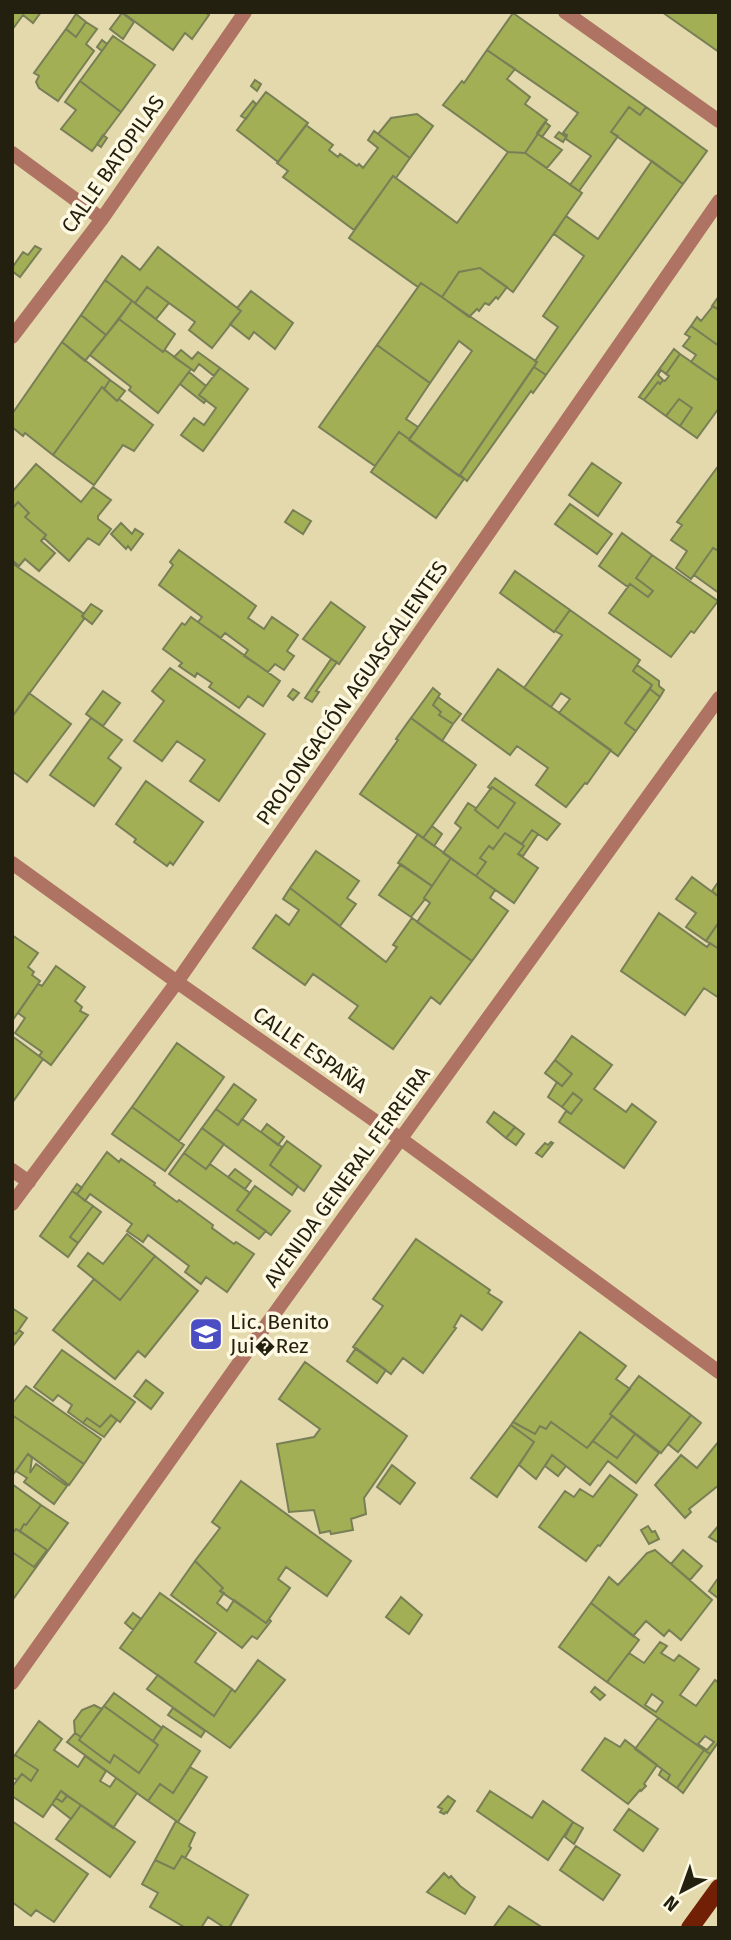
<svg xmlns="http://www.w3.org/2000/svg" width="731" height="1940" font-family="'Fira Sans',sans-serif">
	<rect width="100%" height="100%" fill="#e3d9ac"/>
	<!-- building -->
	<path fill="#a2af55" stroke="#787f56" stroke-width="2" fill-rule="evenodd" d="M12,12H41L33,23L23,15L12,30Z
		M122,12H205L209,15L192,39L185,33L173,50Z
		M662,12H719V52Z
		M122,13L134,22L123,39L110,29Z
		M513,13L646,107L640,115L629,107L611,132L618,136L579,191L570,185L591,156L566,139L567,135L563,133L578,113L487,50Z
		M76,14L86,22L76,37L66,29Z
		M86,22L97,29L86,44L94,51L58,101L39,88L36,82L39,76L34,73L66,29L76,37Z
		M113,36L155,65L121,112L80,81Z
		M102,40L107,44L102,51L97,47Z
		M487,50L515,69L507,79L530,97L525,104L547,120L525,153L508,152L443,105L462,81L464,83Z
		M255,80L261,84L257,91L251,86Z
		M80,81L121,112L92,151L61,129L76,110L65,102Z
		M266,92L308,123L278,162L237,130Z
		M253,101L256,104L246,119L241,116Z
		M629,107L640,115L646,107L707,151L683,184L611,132Z
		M417,114L433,126L410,158L378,134L391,118Z
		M545,122L550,126L542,137L537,133Z
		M306,125L333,145L329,150L338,157L340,154L357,166L359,164L363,168L378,148L368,140L374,131L410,158L396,178L393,176L354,230L283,177L288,171L277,163Z
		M559,132L566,137L563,142L555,137Z
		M538,134L562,150L547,168L525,153Z
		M103,135L107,138L101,147L97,144Z
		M508,152L525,153L582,193L513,292L480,268L459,272L442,297L421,283L418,287L349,238L393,176L457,223Z
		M652,161L683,184L546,375L534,367L537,362L535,361L558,327L543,316L584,256L554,234L566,216L598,239Z
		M35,246L41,249L20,277L12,271V268L23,252L28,255Z
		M158,247L241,311L212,348L189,330L195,322L147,287L135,303L105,280L122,256L140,270Z
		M480,268L507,287L498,299L496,297L489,305L485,303L479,311L477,309L469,317L442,297L459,272Z
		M105,280L132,301L106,335L81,315Z
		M421,283L537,362L459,476L409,440L472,351L459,341L430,383L377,345Z
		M147,287L169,303L156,319L135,303Z
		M251,291L293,323L275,349L254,332L249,339L230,324L241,311L237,308Z
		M719,296V310L712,306Z
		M132,301L175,334L163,352L119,319Z
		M713,306L719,310V346L691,326L697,317L701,321Z
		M81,315L106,335L85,361L62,342Z
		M119,319L163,352L165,350L191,369L158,413L129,390L131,387L90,355Z
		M691,326L719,346V381L691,362L696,355L683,346L690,337L685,334Z
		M62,342L110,380L104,389L102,387L53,455L25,433L23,436L12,427V414Z
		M377,345L430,383L406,419L418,427L409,439L399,432L375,466L319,427Z
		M674,349L680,354L666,374L661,370L658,375L663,380L660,384L658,382L644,400L639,397Z
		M181,350L192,359L198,352L220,368L214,376L199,364L194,371L174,357Z
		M680,354L719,381V408L697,438L680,426L692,408L679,399L666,416L644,400L658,382L660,384L663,380L665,381L669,376L666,374Z
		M534,367L546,375L533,393L531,391L467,481L460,475Z
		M220,368L248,389L203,451L181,435L194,418L204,425L216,408L199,395Z
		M189,372L206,386L199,395L206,400L204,403L180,384Z
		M110,380L125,391L117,401L104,389Z
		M102,387L117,401L119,399L153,425L134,451L123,445L94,485L53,455Z
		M679,399L692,408L680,426L666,416Z
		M399,432L464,479L436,518L371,472Z
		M592,463L621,483L598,516L569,495Z
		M36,464L81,502L93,487L111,500L98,516V519L111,529L99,545L88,538L69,561L44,538L46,535L25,517L29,513L18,502L12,509V492Z
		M719,465V551L713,548L691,579L676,568L687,551L671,540L682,525L677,522Z
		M18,502L29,513L25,517L46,535L41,541L55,553L39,571L25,559L19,566L12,560V509Z
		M570,504L612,534L597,554L555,524Z
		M293,510L311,521L303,534L285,522Z
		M121,523L132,534L135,529L143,534L131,550L128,546L126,549L111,534Z
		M622,533L652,555L636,578L653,591L648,597L630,584L628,587L599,566Z
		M713,548L719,551V593L694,575Z
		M179,550L256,606L248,618L264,629L272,617L298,635L287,651L294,656L284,670L275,664L268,672L244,656L248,650L225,633L221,638L198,622L202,617L159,585L173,565L170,562Z
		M652,555L718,601L694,633L691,631L671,657L609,613L630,584L648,597L653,591L636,578Z
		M12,563L84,614L82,616L84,619L12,717Z
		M515,571L570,610L554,632L500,593Z
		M331,602L365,627L339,664L303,639Z
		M91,604L102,611L92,624L82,616Z
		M570,610L640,660L633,671L652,685L625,723L636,731L618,756L559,713L570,699L561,693L551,707L524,688L562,635L555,631Z
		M191,617L280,681L263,706L248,696L239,708L209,687L212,683L197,673L195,677L179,666L182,663L163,649L182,623L185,625Z
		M331,659L337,662L316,691L319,692L312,702L305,698Z
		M637,665L659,681V686L664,690L660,697L650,689L652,685L633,671Z
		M170,668L265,734L219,801L190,781L205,760L177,741L162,761L134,741L164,701L152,691Z
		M498,669L611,750L587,784L585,783L566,807L536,785L548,768L517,746L510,755L462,720Z
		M433,688L440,694L433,705L441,712L439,715L453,724L442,741L411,718Z
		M293,689L299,693L293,700L288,696Z
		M650,689L660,697L636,731L625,723Z
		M103,691L120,703L103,726L86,714Z
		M29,693L71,724L27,782L12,771V717Z
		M438,697L461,714L453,724L439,715L441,712L433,705Z
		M91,718L122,740L108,758L121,768L94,806L50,775Z
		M411,718L476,765L423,838L360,794L398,740L396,739Z
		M495,778L560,824L547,840L532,830L522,844L505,833L493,849L489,846L480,858L486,862L476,876L443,853L461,828L455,823L468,803L476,808L475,810L498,828L515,803L492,787L491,789L488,787Z
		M146,781L203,822L173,865L170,862L167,866L134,842L136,839L116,824Z
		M492,787L515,803L498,828L475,810Z
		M432,826L442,834L434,846L423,838Z
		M532,830L538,834L523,856L518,854L524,846L522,844Z
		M505,833L524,846L518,854L538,868L514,903L476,876L486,862L480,858L489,846L493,849Z
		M418,834L451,858L432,886L398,863Z
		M316,851L359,881L347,898L356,904L340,926L290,888Z
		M451,858L495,890L490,898L508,911L472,961L417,922L430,903L424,898Z
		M401,864L432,886L424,898L425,899L411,917L379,895Z
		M692,877L719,897V922L706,941L686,927L696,913L676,899Z
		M719,881V897L712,891Z
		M290,888L386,962L397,947L393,945L412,918L472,961L440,1004L431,997L393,1049L349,1018L358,1006L313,974L305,985L253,948L276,915L289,925L299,910L283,899Z
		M659,913L707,947L710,943L719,949V998L704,988L685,1015L621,971Z
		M719,922V949L706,941Z
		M12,935L38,953L28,967L34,972L32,975L40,981L12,1021Z
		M56,966L85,987L75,1001L82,1007L80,1011L88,1015L51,1065L39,1056L42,1052L15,1033L25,1018L18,1013L38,984L42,986Z
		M12,1036L43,1059L12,1103Z
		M572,1036L612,1065L594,1089L626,1112L632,1104L656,1122L624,1168L559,1122L566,1111L571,1114L582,1100L573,1093L562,1107L548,1097L557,1082L562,1086L572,1074L555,1060Z
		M177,1043L224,1077L179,1141L132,1107Z
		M555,1060L572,1074L562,1086L545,1073Z
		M234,1084L256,1100L238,1125L216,1109Z
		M573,1093L582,1100L571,1114L562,1107Z
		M132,1107L184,1145L165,1171L112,1134Z
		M216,1109L238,1125L242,1119L282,1147L270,1165L298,1186L292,1195L202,1128Z
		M494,1112L515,1127L506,1138L487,1122Z
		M267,1124L284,1137L278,1145L261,1132Z
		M515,1127L524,1134L516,1145L506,1138Z
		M202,1128L224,1144L206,1169L184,1153Z
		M287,1141L321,1166L304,1191L270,1165Z
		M551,1142L553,1143L542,1157L536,1153L545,1143L548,1145Z
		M107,1152L119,1162L121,1159L155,1183L154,1185L177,1202L179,1200L213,1225L212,1228L234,1244L236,1242L254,1254L227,1292L206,1277L201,1284L185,1272L189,1266L148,1235L143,1242L127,1231L132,1224L90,1194L85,1201L77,1194Z
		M184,1153L206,1169L210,1164L250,1193L237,1210L266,1231L259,1239L169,1174Z
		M235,1169L251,1181L245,1189L228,1177Z
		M77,1184L82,1188L77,1194L72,1191Z
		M255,1186L290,1211L271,1235L237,1210Z
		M72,1191L93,1206L70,1237L78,1243L68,1257L40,1236Z
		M93,1206L101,1212L78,1243L70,1237Z
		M127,1234L155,1256L120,1300L78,1266L88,1253L103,1264Z
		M416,1239L490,1290L488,1293L502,1302L482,1330L461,1315L454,1327L456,1328L423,1373L403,1358L391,1374L353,1347L383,1306L373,1299Z
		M155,1256L198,1291L145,1357L138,1351L115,1379L53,1330L94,1279L120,1300Z
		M12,1308L27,1318L16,1334L12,1332Z
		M19,1330L23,1333L12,1347V1332L16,1334Z
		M580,1332L626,1366L616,1379L630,1389L610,1414L612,1416L587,1448L551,1422L546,1429L540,1426L535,1434L513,1422Z
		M356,1348L386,1370L377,1383L347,1361Z
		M62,1350L135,1402L120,1422L111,1415L100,1427L87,1418L83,1423L68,1412L72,1405L58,1395L53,1401L34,1387Z
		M305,1362L407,1436L364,1498L366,1514L351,1519L353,1530L331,1534L330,1531L320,1533L314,1510L289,1512L277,1444L314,1437L320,1429L279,1399Z
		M639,1376L691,1415L661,1453L610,1414Z
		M146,1380L163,1393L151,1409L134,1396Z
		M26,1386L101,1439L84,1464L12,1415V1404Z
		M12,1415L84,1464L69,1485L28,1454L12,1476Z
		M111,1415L117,1420L104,1437L83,1423L87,1418L100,1427Z
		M691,1415L701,1423L678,1452L668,1444Z
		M612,1416L635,1434L617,1458L593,1441Z
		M513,1422L535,1434L540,1426L546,1429L551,1422L587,1448L593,1441L617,1458L635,1434L659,1453L636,1483L608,1461L590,1485L552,1455L536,1479L519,1465L534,1442L511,1425Z
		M511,1425L534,1442L497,1497L471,1478Z
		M719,1441V1485L689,1509L691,1512L685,1518L655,1485L681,1455L697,1468Z
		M28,1454L32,1458L30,1473L36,1464L67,1486L54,1504L24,1482L27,1478L16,1471Z
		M552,1455L566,1466L558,1476L545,1466Z
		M392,1465L415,1483L400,1504L377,1487Z
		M610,1475L637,1495L600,1546L598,1545L586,1561L539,1527L565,1491L574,1497L580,1489L593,1497Z
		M241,1481L351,1561L327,1596L286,1567L278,1579L290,1588L266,1623L220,1591L223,1588L195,1561L220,1528L212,1522Z
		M12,1484L41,1505L26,1525L24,1524L20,1531L16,1529L12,1534Z
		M41,1505L68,1523L14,1598L12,1596V1552L34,1567L47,1550L20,1531L24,1524L26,1525Z
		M719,1525V1543L709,1537Z
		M648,1526L652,1532L655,1531L659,1539L649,1544L641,1530Z
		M16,1529L47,1550L34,1567L12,1552V1534Z
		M655,1550L712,1600L681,1640L669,1630L664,1636L646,1621L633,1636L591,1603L609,1577L618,1585L647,1553Z
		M683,1550L702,1566L690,1580L671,1564Z
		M195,1561L223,1588L220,1591L224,1593L217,1603L227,1611L234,1600L266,1623L269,1619L271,1621L257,1639L252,1636L242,1648L171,1595Z
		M719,1577V1599L709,1591Z
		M160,1593L216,1633L195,1662L232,1689L214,1716L120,1648Z
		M401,1597L422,1615L409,1634L386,1617Z
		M591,1603L639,1640L607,1682L559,1647Z
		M133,1613L141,1619L133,1630L125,1623Z
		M660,1642L667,1646L661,1653L674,1661L679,1655L699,1669L680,1695L696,1706L715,1680L719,1683V1741L710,1754L607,1682L629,1653L644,1663ZM652,1694L663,1702L656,1712L645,1705ZM705,1736L714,1742L707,1750L698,1744Z
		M258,1660L285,1680L230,1748L147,1689L158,1675L214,1716L232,1689L235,1692Z
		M595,1687L605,1695L600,1700L591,1692Z
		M114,1693L162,1728L153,1741L104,1706Z
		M94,1705L102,1709L81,1737L75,1733L74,1721L82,1710Z
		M104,1706L158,1745L139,1773L114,1755L110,1763L79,1740Z
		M173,1708L205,1731L201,1737L168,1715Z
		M658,1718L704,1750L677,1788L667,1781L670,1775L635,1749Z
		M39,1721L62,1739L54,1750L78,1767L85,1756L106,1771L100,1781L110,1787L116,1778L137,1793L113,1828L61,1791L43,1817L12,1796V1787L22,1774L31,1781L38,1770L15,1755Z
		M163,1726L200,1751L173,1793L160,1784L148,1801L67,1742L75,1733L81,1737L79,1740L110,1763L114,1755L139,1773L158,1745L153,1741Z
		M605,1738L620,1747L625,1740L657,1765L644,1784L646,1786L641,1791L640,1790L628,1804L582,1770Z
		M704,1750L710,1754L683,1793L677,1788Z
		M15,1755L38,1770L31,1781L22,1774L17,1780L12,1777V1759Z
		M190,1767L207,1777L178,1822L148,1801L160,1784L173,1793Z
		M662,1769L670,1775L667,1781L659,1775Z
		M61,1791L67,1796L62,1802L56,1798Z
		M490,1791L532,1818L543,1801L573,1822L548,1860L477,1811Z
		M67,1796L81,1805L71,1819L52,1804L56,1798L62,1802Z
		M448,1796L455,1801L447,1813L446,1812L444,1814L440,1812L442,1809L438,1807Z
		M81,1805L135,1842L110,1877L56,1839Z
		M629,1809L658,1829L643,1851L614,1830Z
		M12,1821L88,1874L54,1922L36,1910L31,1916L12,1902Z
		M176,1821L195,1833L189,1846L191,1848L185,1858L182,1856L174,1869L155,1860Z
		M573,1822L583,1828L574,1844L565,1837Z
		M576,1846L620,1875L603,1900L560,1870Z
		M182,1856L248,1895L229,1928H225L208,1917L201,1928H186L150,1907L158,1893L142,1884L155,1860L174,1869Z
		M444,1873L449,1878L451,1876L460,1886L475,1897L465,1914L427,1892Z
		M509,1906L543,1928H493Z"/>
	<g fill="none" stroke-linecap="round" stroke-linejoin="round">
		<!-- minor -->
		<path stroke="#ae7362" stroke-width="14" d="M565,12L719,121
			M12,153L102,219
			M12,337L102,219L245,12
			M12,863L177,982L401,1139L719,1372
			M12,1170L29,1182
			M12,1204L177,982L719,201"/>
		<!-- tertiary -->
		<path stroke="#ae7362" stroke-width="14" d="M12,1683L246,1353L719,698"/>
		<!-- primary -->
		<path stroke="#722005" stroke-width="18" d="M690,1928L719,1888"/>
	</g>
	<!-- icons -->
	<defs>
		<g id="university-square" transform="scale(1.75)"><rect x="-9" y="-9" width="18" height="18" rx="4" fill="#4b4dc3" stroke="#fef9e3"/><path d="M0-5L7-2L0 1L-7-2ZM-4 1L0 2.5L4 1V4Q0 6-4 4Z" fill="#fff"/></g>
	</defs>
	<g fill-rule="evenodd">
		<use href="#university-square" x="206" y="1334"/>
	</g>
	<g text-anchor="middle" stroke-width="7" stroke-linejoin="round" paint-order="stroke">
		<!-- street labels -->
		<g font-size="21" fill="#24200f" stroke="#fef9e3">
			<text transform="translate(113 164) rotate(-55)" y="7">CALLE BATOPILAS</text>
			<text transform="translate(352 693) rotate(-55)" y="7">PROLONGACIÓN AGUASCALIENTES</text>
			<text transform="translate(310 1050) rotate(35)" y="7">CALLE ESPAÑA</text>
			<text transform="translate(347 1177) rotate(-54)" y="7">AVENIDA GENERAL FERREIRA</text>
		</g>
		<!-- poi labels -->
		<g font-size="21" fill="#24200f" stroke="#fef9e3" text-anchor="start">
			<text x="230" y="1329">Lic. Benito<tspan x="230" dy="24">Jui�Rez</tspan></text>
		</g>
	</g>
	<!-- border -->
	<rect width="731" height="1940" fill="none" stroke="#24200f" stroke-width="28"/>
	<!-- north arrow -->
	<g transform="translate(682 1891) rotate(221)" stroke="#fef9e3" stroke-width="5" paint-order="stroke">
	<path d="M0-5L12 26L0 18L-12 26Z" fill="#24200f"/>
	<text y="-10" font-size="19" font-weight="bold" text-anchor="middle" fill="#24200f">N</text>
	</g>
</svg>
